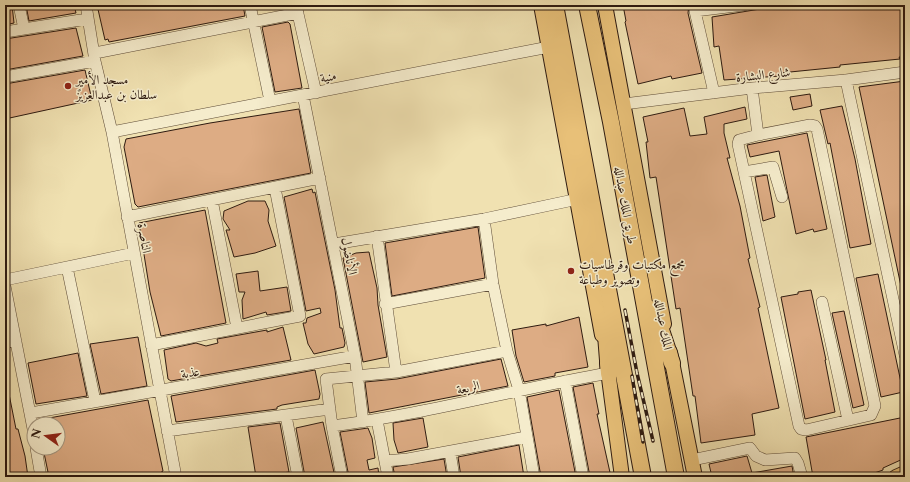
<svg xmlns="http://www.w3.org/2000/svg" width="910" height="482" font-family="'Libre Caslon Text',Amiri,serif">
	<rect width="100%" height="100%" fill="#f0e1b1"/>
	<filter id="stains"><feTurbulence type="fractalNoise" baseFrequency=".005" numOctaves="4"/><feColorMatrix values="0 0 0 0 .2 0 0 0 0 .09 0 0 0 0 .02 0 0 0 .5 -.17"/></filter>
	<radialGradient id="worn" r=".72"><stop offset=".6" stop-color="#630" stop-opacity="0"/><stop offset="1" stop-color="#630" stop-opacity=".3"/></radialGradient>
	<!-- building -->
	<path fill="#ddac84" stroke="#2d1a10" d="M5,5H12L14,23L5,25Z
		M26,5H74L76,13L29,21Z
		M97,5H243L245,16L109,42L108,39L105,40Z
		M623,5H689L688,13L702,73L672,79L671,76L638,84L625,22L626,21Z
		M784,5H905V57H899L900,59L840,65V67L780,73V76L724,80L719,46L714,47L712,17Z
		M288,22L290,24L302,88L275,92L262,27Z
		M76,28L83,56L5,70V39Z
		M85,70L92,100L5,119V84Z
		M905,81V291H902L859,87Z
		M810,94L812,106L793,110L790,97Z
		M842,106L855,159L871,244L850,248L830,143L828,144L820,110Z
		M745,107L747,119L724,124V133L730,158H727L740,206L750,258L748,259L760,307L758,308L779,408L752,414L755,435L701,443L695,396H693L680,308L676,309L656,177L650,178L646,142H648L643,117L684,108L690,136L707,134L704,117Z
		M299,109L311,173L163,202L138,207L135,204L124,147L126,139L210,123Z
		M807,133L827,229L814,232L813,229L796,234L779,151L750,157L747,145Z
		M767,175L775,217L763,221L755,177Z
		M312,189L313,193L315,192L335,290L340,328H342L345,343L344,347L314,354L308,344L303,323H306L307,318L321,313L320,308L306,311L284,197Z
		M248,201H265L269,210L268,221L276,246L255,253L234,257L226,230H230L223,219L224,211Z
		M205,210L226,323L161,336L150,292L139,223Z
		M478,227L485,278L392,296L385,243Z
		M369,252L377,288L378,305L387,357L363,362L343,258L356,253Z
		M258,271L260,291L287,287L291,311L267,315L266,312L243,319L242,300L245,292H239L236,274Z
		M878,274L903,392L881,397L856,278Z
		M811,290L826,360H825L835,412L805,419L781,297L798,294V292Z
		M844,311L864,405L853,408L832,313Z
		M579,317L588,367L555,373V376L524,382L516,356L512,330L546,324V326Z
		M283,327L291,360L171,381L168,379L164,350L196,343L206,346L218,343L217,339L267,330V332Z
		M138,337L147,386L101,394L90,344Z
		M78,353L87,396L36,404L28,363Z
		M501,359L508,386L369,413L365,382L397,379Z
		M315,370L320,394L319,399L282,405L277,407V409L176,422L171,396Z
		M593,383L599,414H597L611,477H590L573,387Z
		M5,389H8L16,429H18L25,456L28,477H5Z
		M559,390L576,477H541L527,397Z
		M148,400L163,471L157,475L149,477H49L43,448H58V424H39L38,420Z
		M905,417V458L883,468V470L863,477H813L806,437Z
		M423,418L428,447L398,453L394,440L393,423Z
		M323,422L335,477H305L296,428Z
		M280,423L289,472L256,477L248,427Z
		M368,428L372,438L375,458L367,460L369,470L378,468L379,477H349L340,432Z
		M519,445L524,477H461L458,457Z
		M747,456L752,473L792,466L794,477H712L709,464Z
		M444,459L447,477H395L393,467Z"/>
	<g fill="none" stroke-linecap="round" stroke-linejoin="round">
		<!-- minor casing -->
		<g stroke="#5e4c38" stroke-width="12">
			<path id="minor" d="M19,5L24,29
				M86,5L95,61L112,132L176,477
				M250,5L270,101
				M296,5L316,93
				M5,32L87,19
				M95,53L298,13
				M5,77L95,61
				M846,80L905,355
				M752,88L758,135L739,140L738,144L799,426L801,429L806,430L871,415L875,406L817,129L815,126L810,125L758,135
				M714,93L695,11L744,5
				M303,95L355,356L363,422
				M624,104L752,88L846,80L905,72
				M112,132L549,47
				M744,172L773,167L782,197
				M212,200L237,328
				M127,217L320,178
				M484,219L493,284L507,351L519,390L534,477
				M377,236L396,372
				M334,244L484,219L578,199
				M67,267L95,401
				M5,280L134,253
				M5,286L34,434
				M822,302L848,420
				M385,304L493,284
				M5,342L16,341
				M151,345L300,316L275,188
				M565,381L583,477
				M31,413L355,356
				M286,416L298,477
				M377,420L388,477
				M332,426C425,414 516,389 609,373
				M167,431L330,409
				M36,448L41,477
				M450,452L454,477
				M692,460L750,448L756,456L765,460L795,458L798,463L802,477
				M385,461L408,459L526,437
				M342,477L332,426L326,379L396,372L507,351"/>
		</g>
		<!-- major casing -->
		<g stroke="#2d1a10" stroke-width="16">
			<path id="major" d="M541,5L602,335
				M605,5L664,324
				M670,352L695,477
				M607,363L622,477
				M896,477L905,473"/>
		</g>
		<!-- highway casing -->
		<g stroke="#2d1a10" stroke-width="18">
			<path id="highway" d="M555,5L643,477
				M587,5L611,122L676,477
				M654,309L672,363
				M605,322L609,373"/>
		</g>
		<!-- minor -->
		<use href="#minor" stroke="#f5eccc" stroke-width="11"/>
		<!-- major -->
		<use href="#major" stroke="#e8c078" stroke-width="14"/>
		<!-- highway -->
		<use href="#highway" stroke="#e8c078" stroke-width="16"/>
		<!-- rail casing -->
		<g stroke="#2d1a10" stroke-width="3.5">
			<path id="rail" d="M625,310L637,373L653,441
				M632,376L643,442"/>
		</g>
		<!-- rail -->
		<use href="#rail" stroke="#f5eccc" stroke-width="2" stroke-dasharray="6" stroke-linecap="butt"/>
	</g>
	<!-- markers -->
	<g fill="#8f2418" stroke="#f5eccc" stroke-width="1.5">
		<circle cx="68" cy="86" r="4"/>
		<circle cx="571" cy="271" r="4"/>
	</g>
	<g text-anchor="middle" stroke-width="3" stroke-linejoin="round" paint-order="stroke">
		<!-- street labels -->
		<g font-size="13" fill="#2d1a10" stroke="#f5eccc">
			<text transform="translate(763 74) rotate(-6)" y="5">شارع البشارة</text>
			<text transform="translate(328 76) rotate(-11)" y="5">منية</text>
			<text transform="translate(626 205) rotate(80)" y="5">طريق الملك عبدالله</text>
			<text transform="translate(145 238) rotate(80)" y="5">الناصرة</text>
			<text transform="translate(350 256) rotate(79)" y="5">الأناضول</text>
			<text transform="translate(664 324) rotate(79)" y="5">الملك عبدالله</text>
			<text transform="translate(190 372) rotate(-10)" y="5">عذبة</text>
			<text transform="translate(468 387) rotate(-12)" y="5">الريعة</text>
		</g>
		<!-- poi labels -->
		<g font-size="13" fill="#2d1a10" stroke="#f5eccc" text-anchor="start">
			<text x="76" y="84">ٍمسجد الأمير<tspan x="76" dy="15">سلطان بن عبدالعزيز</tspan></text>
			<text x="579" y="269">مجمع مكتبات وقرطاسيات<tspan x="579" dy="15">وتصوير وطباعة</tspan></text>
		</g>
	</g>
	<!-- margin -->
	<rect width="910" height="482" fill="none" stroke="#f0e1b1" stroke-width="20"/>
	<rect x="6" y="6" width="898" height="470" fill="none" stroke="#2d1a10" stroke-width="2"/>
	<rect x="10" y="10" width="890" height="462" fill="none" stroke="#2d1a10"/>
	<!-- north arrow -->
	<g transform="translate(46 436) rotate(284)"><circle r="19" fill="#f5eccc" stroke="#a59881"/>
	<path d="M0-3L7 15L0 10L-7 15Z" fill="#8f2418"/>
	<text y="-6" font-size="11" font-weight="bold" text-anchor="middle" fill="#2d1a10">N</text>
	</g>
	<rect width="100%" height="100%" filter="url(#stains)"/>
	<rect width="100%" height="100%" fill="url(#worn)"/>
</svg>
